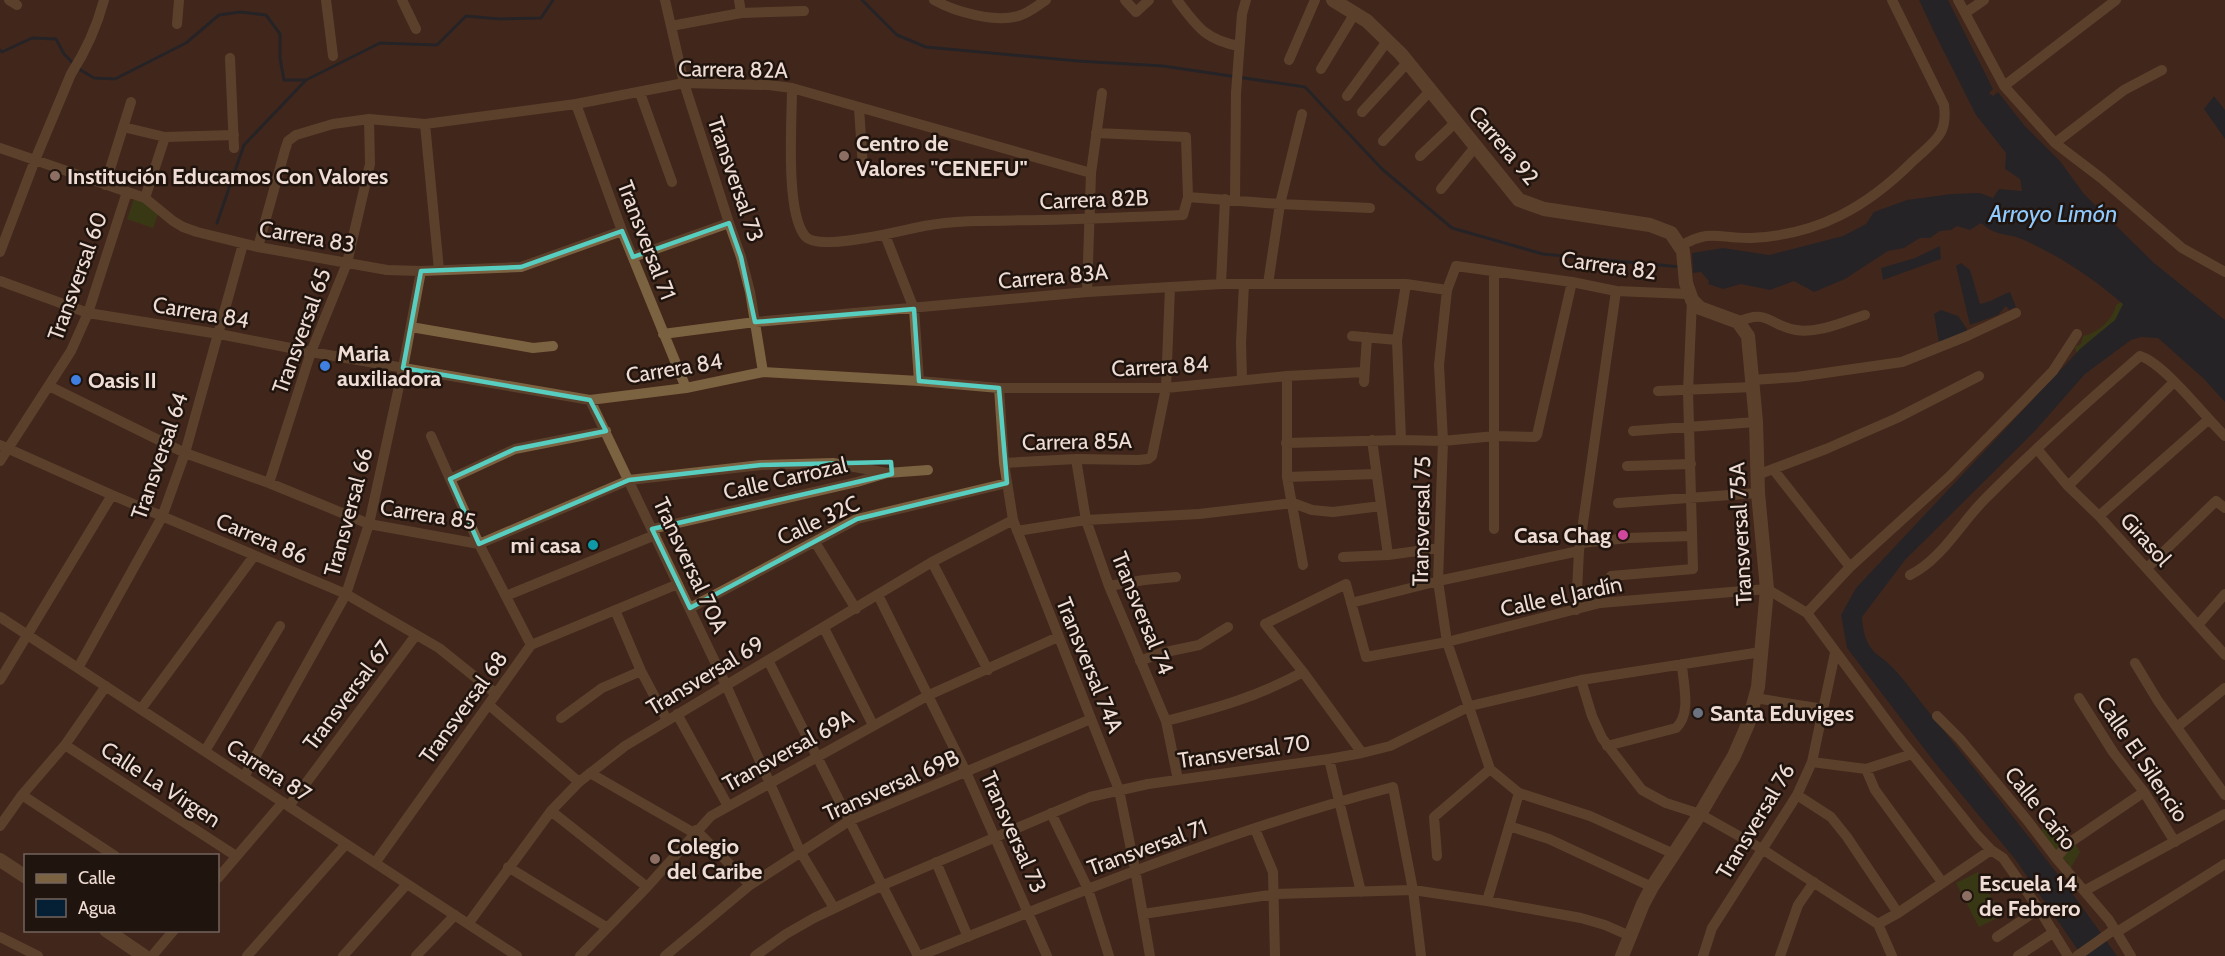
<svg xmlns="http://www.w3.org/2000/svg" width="2225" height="956" font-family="Cabin,sans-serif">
	<rect width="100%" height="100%" fill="#42271b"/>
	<!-- green -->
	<path fill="#2f4f0e" d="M134,199L160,208L153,228L127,219Z
		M2123,301L2125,310L2123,317L2077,356L2075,347L2081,344L2083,336C2098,333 2113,320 2116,305Z
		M2044,827L2066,844L2055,852L2042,833V828Z
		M2074,843L2080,852L2070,869L2067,861L2060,859Z
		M1978,872L2001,916L1979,927L1956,883Z"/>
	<!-- water -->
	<path fill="#051f34" d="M1919,0H1948L1993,89L1989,93L1993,96L1998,92L2024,125L2060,161L2084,194L2154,263L2225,320V402L2203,378L2158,338L2141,337L2131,340L2085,374L2034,432L1905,560L1862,617C1863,628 1864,638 1871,648C1875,654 1883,658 1888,663C1900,674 1910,688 1920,701C1987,785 2056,867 2117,956H2082L2015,859L1932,759L1847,648L1841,615L1856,588L2081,348L2115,320L2123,304C2094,279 2060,256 2024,240C2006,232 1998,238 1981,223L1970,230L1957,226L1951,230L1940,231L1930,238H1920L1904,248L1888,251L1845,279L1814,292L1794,281L1770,290L1741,284L1723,289L1708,284L1709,281L1701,272L1693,273L1692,253L1723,248L1769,255L1843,236L1866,224L1874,212L1907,200L1951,194L1980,193L1993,198L1999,189L2022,191L2020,179L2005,169L2006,153L1976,115L1934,32Z
		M2214,96L2225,110V139L2204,109Z
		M1940,246L1941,259L1883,280L1881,268L1915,258Z
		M1961,263L1970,270L1980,304C1991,302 1999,296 2010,292L2016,307L2009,310L2006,306L1998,315L1970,325L1956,266Z
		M1941,310L1958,316L1967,329L1965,334L1939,343L1934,314Z"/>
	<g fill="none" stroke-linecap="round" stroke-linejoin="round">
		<!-- stream -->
		<path stroke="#051f34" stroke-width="3" d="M862,0L897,35L926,47L1078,61L1163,66L1305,87L1382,169L1452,228L1543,254L1681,267
			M0,50L2,52L32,38L56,39L64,54L74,64
			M79,69L94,78L115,79L186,43L219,15L240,12L266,15L280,34V58L284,80H306
			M217,223L244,145L306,80L380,43L437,45L466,16L500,19L541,18L553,0"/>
		<!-- minor -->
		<path stroke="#7b6241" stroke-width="10" d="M9,0L17,5
			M326,0L333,56
			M402,0L416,29
			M665,0L684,83L729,223L741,257L750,292L763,372
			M739,0L741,13
			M934,0C955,12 998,24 1021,15C1030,12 1038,5 1046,0
			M1125,0L1136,12L1149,0
			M1177,0C1197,26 1205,40 1239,46
			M1958,0L2004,86L2055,143L2101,178L2182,248L2225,272
			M1965,13L1984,0
			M177,24L179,0
			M671,26L741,13L804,11
			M230,58L234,148
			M1289,60L1315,0
			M1321,69L1355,13
			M2004,86L2116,0
			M792,88C792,120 785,212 805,236C819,253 903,230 924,226C963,219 1003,221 1042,220C1089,219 1136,217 1183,215L1188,197L1186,137L1096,133
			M640,93L672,182
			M1347,96L1388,40
			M576,104L622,231L686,388
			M859,108L863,168
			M1362,112L1408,62
			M425,124L439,270
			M123,127L165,137L234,135
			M1383,141L1431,90
			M2055,143L2124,90L2162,70
			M0,148L145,198L173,221L183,227L197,232L258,247L387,270L421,271L521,267L622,231
			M1420,156L1456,122
			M105,185L131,102
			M1441,189L1476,146
			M1188,197L1280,204L1370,208
			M145,198L165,137
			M1235,200L1236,93L1242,14L1246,0
			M885,235L914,309L919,381
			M1681,246C1711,228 1720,239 1751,238C1818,235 1867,207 1913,161C1934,141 1948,136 1944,105L1892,0
			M258,247L285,150L288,141L296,135L333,124L369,119L425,124L576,104L684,83L769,85L792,88L1091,173
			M0,252L35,160L71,74C86,51 97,26 104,0
			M633,257L729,223
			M0,281L88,313L219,334L311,352L590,400L686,388L763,372L919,381L999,388H1166L1287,376L1364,372
			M1221,284L1225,199
			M1268,284L1280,204L1302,114
			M1087,292L1091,173L1102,93
			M1738,322C1769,308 1769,326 1796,330C1818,334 1845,321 1865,315
			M411,327L533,348L553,346
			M663,334L755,322L1087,292L1221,284H1406L1447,290
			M1352,336L1397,340
			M1287,376V477L1303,565
			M1242,380L1241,343L1244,284
			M1752,380L1797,377L1902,362L1967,336L2016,313
			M1364,382L1367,337
			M49,386L185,453L269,483L369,524L479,544L629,480L761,465L833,463L887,473
			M999,388L1004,463L1013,520L1119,790L1135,869L1150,956
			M1658,391L1753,387
			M590,400L726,685L800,851L834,908
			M1633,431L1756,422
			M431,436L479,544L531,645
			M1372,440L1388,555
			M1401,440L1397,340L1406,284
			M1286,443L1401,440L1443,441L1495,436L1535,437L1537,435L1572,282
			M0,445L112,495L346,594L439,648L495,693
			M2037,449L2068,486L2099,516L2225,655
			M1076,459L1086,520L1109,586L1166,721L1178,780
			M0,461L71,351L88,313L127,192
			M1004,463L1076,459L1138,460L1148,459L1152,456L1166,388L1170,287
			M1627,466L1691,464
			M1773,469L1850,567
			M1757,475L1826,449L1897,418L1979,376
			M1287,477L1376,474
			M450,479L515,449L606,431
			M269,483L311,352L347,263L370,164L369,119
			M2068,486L2174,382
			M1618,503L1758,493
			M2099,516L2208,420
			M652,529L857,482L887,473L928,470
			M1494,529V271
			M1017,531L1086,520L1199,514L1293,503L1312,510L1333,512L1381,506
			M815,542L856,609
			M1581,543L1628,538L1692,536
			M1343,557L1388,555L1439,548
			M932,562L988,670
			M2147,568L2216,501L2225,508
			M1910,575C1941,560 1960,524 1984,500C2033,450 2086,403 2140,356C2164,363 2205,417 2225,436
			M1611,576L1693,569L1688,391L1692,300
			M1109,586L1144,580L1176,577
			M878,595L966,772L1047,956
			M506,596L655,535
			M1351,603L1438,581L1579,551
			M690,608L857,519L1007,483
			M615,610L641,671L667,720
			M1576,610L1579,551L1616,291
			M1807,613L1850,567L1949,477L2022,403L2053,371L2077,334
			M0,617L517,956
			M2198,625L2225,594
			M824,628L873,725
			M768,660L918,956
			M1140,661L1161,653L1199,645L1228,627
			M2135,663L2158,701L2225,795
			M78,668L162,517L185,453L243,244
			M0,680L112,495
			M1581,680L1592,716L1602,738L1642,790L1666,803L1700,814L1762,849L1878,924L1892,956
			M1755,698L1823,709
			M2079,698L2113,752L2144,792L2175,842
			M489,705L579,782
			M141,709L254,556
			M677,714L728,806
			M1937,716L1960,739L2027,820L2056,858L2109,920L2131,956
			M561,718L602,688L641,671
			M1166,721C1217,708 1257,697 1303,672
			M2177,727L2225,688
			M65,745L236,856
			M1607,746L1676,728C1692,713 1683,685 1682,664
			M205,751L280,626
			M1362,753L1303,672L1265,624L1346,584L1366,657L1447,642L1600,603L1767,589L1807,613L1901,740L1977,835L1991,850L2003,858L2039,909L2068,956
			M1329,759L1361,892
			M1812,762L1866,769L1912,754
			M1866,769L1875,790L1942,882
			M590,773L694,833
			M244,777L346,594L369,524L403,368L421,271
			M22,795L115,856
			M1797,795L1831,817L1847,837L1898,913
			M289,806L416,635
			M551,811L647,887
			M1051,813L1088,889L1109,956
			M0,826L22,795L65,745L106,686
			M1509,826L1549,839L1652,887
			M1255,829L1273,872L1275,956
			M696,830L750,885
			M1674,854L1590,816L1519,793L1490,769L1447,642L1438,581L1443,441L1439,365L1447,290L1456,266L1572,282L1616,291L1688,294
			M1437,856L1434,817L1490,769
			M2056,858L2069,843L2144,792
			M936,862L968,937
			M375,863L531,645L678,584
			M508,867L606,927
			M218,878L283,802
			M2084,891L2225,814
			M1487,901L1519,793
			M1143,914L1275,894L1413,890L1487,901L1581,918L1605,925L1630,936
			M468,924L551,811L579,782L625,746L932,562L1013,520
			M1878,924L1898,913L1991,850
			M2117,932L2225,864
			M0,937L38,956
			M1997,937L2039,909
			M152,956L174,930
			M247,956L346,844
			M343,956L407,884
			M416,956L455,915
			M580,956L647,887L711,816L929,695L1058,637
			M665,956L750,885L849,821L1091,719
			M755,956L786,934L814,918L881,886L1090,797L1148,784L1329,759L1362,753L1390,746L1470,706L1581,680L1761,652
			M919,956C1075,894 1230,829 1393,787L1413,890L1421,956
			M1703,956L1712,928L1797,795L1812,762L1835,653
			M1780,956L1798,905L1814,882
			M2018,956L2054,932
			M2077,956L2115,929"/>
		<!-- tertiary -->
		<path stroke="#7b6241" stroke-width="14" d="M1333,0L1367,21L1401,54L1519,200L1544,209L1650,225L1671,233L1683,251L1686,283L1692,300L1700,308L1738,322L1748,336L1756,422L1758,493L1767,589L1758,687L1748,724L1734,756L1700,814L1652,887L1643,904L1622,956
			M0,860L26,877
			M106,930L144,956"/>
	</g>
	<!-- marked area -->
	<path d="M0 0H2225V956H0ZM729,223L741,257L755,322L914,309L919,381L999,388L1007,483L857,519L690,608L652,529L892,474L891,462L761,465L629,480L479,544L450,479L515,449L606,431L590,400L403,368L421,271L521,267L622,231L633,257Z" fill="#42271b" fill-opacity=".55" fill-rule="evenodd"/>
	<path fill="none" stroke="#58cec0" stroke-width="4.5" stroke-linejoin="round" d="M729,223L741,257L755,322L914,309L919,381L999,388L1007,483L857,519L690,608L652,529L892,474L891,462L761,465L629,480L479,544L450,479L515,449L606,431L590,400L403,368L421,271L521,267L622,231L633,257Z"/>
	<!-- markers -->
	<g fill="#8d6e63" stroke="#20140e" stroke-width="2">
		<circle cx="844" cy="156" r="6"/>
		<circle cx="55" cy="176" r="6"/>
		<circle cx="655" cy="859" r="6"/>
		<circle cx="1967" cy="896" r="6"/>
	</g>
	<g fill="#3f7fe0" stroke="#20140e" stroke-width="2">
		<circle cx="325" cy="366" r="6"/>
		<circle cx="76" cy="380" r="6"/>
	</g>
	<circle fill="#d1479c" stroke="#20140e" stroke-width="2" cx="1623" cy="535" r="6"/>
	<circle fill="#0f9aa8" stroke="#20140e" stroke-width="2" cx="593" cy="545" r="6"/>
	<circle fill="#6b7280" stroke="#20140e" stroke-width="2" cx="1698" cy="713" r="6"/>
	<g text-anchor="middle" stroke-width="5" stroke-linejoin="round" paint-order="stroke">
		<!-- street labels -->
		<g font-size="22" fill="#efddd5" stroke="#20140e">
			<text transform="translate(733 69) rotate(1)" y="8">Carrera 82A</text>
			<text transform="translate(1504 145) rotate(50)" y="8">Carrera 92</text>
			<text transform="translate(736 179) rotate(71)" y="8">Transversal 73</text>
			<text transform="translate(1094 199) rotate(-2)" y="8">Carrera 82B</text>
			<text transform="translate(307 236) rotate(10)" y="8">Carrera 83</text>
			<text transform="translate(647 240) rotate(69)" y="8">Transversal 71</text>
			<text transform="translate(1609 265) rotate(8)" y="8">Carrera 82</text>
			<text transform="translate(77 276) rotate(-70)" y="8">Transversal 60</text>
			<text transform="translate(1053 276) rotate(-5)" y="8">Carrera 83A</text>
			<text transform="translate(201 312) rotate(10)" y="8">Carrera 84</text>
			<text transform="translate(301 331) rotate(-70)" y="8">Transversal 65</text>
			<text transform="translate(1160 366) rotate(-3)" y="8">Carrera 84</text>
			<text transform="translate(674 368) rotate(-9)" y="8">Carrera 84</text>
			<text transform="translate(1077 441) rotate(-1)" y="8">Carrera 85A</text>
			<text transform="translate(159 456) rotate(-71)" y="8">Transversal 64</text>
			<text transform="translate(785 478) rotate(-13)" y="8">Calle Carrozal</text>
			<text transform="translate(348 512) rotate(-75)" y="8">Transversal 66</text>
			<text transform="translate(428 514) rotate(9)" y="8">Carrera 85</text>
			<text transform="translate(818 520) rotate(-25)" y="8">Calle 32C</text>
			<text transform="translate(1421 521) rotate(-89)" y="8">Transversal 75</text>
			<text transform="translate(1740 534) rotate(-93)" y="8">Transversal 75A</text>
			<text transform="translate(262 538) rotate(23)" y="8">Carrera 86</text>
			<text transform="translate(2146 539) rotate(48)" y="8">Girasol</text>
			<text transform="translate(691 565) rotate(65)" y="8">Transversal 70A</text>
			<text transform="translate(1561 596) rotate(-12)" y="8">Calle el Jardín</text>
			<text transform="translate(1143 613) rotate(68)" y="8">Transversal 74</text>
			<text transform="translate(1090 665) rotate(68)" y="8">Transversal 74A</text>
			<text transform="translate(705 675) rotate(-31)" y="8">Transversal 69</text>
			<text transform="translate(347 695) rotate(-53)" y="8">Transversal 67</text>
			<text transform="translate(463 707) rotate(-54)" y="8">Transversal 68</text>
			<text transform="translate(788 750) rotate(-29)" y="8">Transversal 69A</text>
			<text transform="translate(1244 751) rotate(-8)" y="8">Transversal 70</text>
			<text transform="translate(2143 759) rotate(56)" y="8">Calle El Silencio</text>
			<text transform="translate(269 770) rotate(33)" y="8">Carrera 87</text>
			<text transform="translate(161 784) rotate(33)" y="8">Calle La Virgen</text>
			<text transform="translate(891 785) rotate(-24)" y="8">Transversal 69B</text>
			<text transform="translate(2041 808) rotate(51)" y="8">Calle Caño</text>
			<text transform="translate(1755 821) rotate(-59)" y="8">Transversal 76</text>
			<text transform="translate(1014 832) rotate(66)" y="8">Transversal 73</text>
			<text transform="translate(1147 847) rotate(-20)" y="8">Transversal 71</text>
		</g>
		<!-- poi labels -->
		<g font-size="22" font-weight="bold" fill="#efddd5" stroke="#20140e" text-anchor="start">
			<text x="856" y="151">Centro de<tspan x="856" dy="25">Valores "CENEFU"</tspan></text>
			<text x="67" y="184">Institución Educamos Con Valores</text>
			<text x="337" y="361">Maria<tspan x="337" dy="25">auxiliadora</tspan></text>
			<text x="88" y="388">Oasis II</text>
			<text x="1611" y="543" text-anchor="end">Casa Chag</text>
			<text x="581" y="553" text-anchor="end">mi casa</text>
			<text x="1710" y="721">Santa Eduviges</text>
			<text x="667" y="854">Colegio<tspan x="667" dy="25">del Caribe</tspan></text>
			<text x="1979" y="891">Escuela 14<tspan x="1979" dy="25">de Febrero</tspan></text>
		</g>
		<!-- water labels -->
		<g font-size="24" font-style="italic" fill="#90cbff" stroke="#20140e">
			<text x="2053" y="222">Arroyo Limón</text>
		</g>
	</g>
	<!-- legend -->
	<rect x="24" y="854" width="195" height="78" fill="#20140e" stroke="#73645e" stroke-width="1.5"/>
	<rect x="36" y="874" width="30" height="9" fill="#7b6241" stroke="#73645e" stroke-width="1.5"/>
	<text x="78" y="884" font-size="18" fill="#efddd5">Calle</text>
	<rect x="36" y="899" width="30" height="18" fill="#051f34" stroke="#73645e" stroke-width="1.5"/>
	<text x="78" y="914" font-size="18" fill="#efddd5">Agua</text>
</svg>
